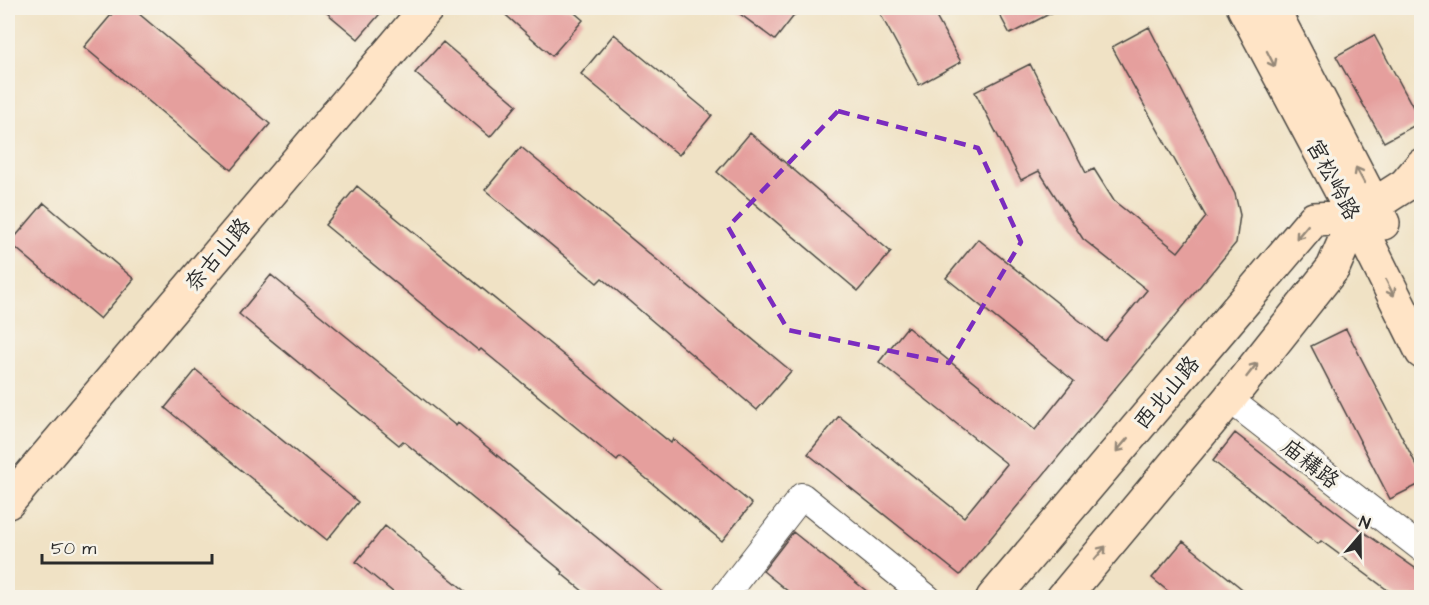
<svg xmlns="http://www.w3.org/2000/svg" width="1429" height="605" font-family="'Architects Daughter','LXGW WenKai TC',sans-serif">
	<rect width="100%" height="100%" fill="#f7f3e8"/>
	<filter id="ink" filterUnits="userSpaceOnUse"><feTurbulence type="fractalNoise" baseFrequency=".0167" numOctaves="2"/><feDisplacementMap in="SourceGraphic" scale="12" xChannelSelector="R" yChannelSelector="G"/><feConvolveMatrix kernelMatrix="1 2 1 2 8 2 1 2 1" color-interpolation-filters="sRGB"/></filter>
	<filter id="wash" filterUnits="userSpaceOnUse"><feTurbulence type="fractalNoise" baseFrequency=".008" numOctaves="4" result="noise"/><feDisplacementMap in="SourceGraphic" scale="24" xChannelSelector="R" yChannelSelector="G"/><feGaussianBlur stdDeviation="1.35" result="paint"/><feColorMatrix in="noise" values="0 0 0 0 0 0 0 0 0 0 0 0 0 0 0 0 0 1.4 0 .05"/><feComposite in="paint" operator="in"/></filter>
	<g filter="url(#wash)">
		<rect width="100%" height="100%" fill="#f0e2c5"/>
		<g id="blocks">
			<!-- building -->
			<path fill="#e59f9d" d="M117,8H132L270,124L231,170L84,47Z
				M321,8H385L358,39Z
				M498,8H569L583,20L552,56Z
				M732,8H800L775,40Z
				M877,8H931L961,62L919,85Z
				M996,8H1061L1010,34Z
				M1149,27L1235,194L1240,215L1236,243L960,575L808,454L839,416L964,517L1007,464L879,362L907,327L1035,430L1074,381L946,278L978,239L1105,341L1147,290L1083,239L1039,171L1021,180L975,92L1030,64L1086,173L1094,169L1114,201L1178,252L1206,217L1112,47Z
				M614,34L712,115L679,155L581,74Z
				M1374,35L1421,122L1384,142L1336,56Z
				M443,42L517,105L490,137L415,73Z
				M750,133L891,252L858,291L717,172Z
				M521,147L791,371L757,410L602,278L597,283L485,190Z
				M357,186L671,443L673,439L752,504L722,541L620,457L617,461L481,349L479,351L325,225Z
				M44,203L134,279L100,319L10,243Z
				M271,275L456,426L458,423L669,597H590L562,574L563,572L403,441L399,445L239,314Z
				M1346,329L1422,476V483L1390,499L1311,346Z
				M196,370L358,502L327,540L165,408Z
				M1235,433L1352,524L1422,573V597H1397L1321,541L1318,544L1213,461Z
				M385,526L473,597H399L356,562Z
				M793,532L874,597H795L763,571Z
				M1183,541L1252,597H1175L1152,578Z"/>
		</g>
	</g>
	<g filter="url(#ink)">
		<use href="#blocks" fill-opacity="0" stroke="#494642" stroke-width="1.5"/>
		<g fill="none" stroke-linecap="round" stroke-linejoin="round">
			<!-- street casing -->
			<g stroke="#494642" stroke-width="28">
				<path id="street" d="M1229,399L1422,549
					M723,598L802,496L928,598"/>
			</g>
			<!-- secondary casing -->
			<g stroke="#494642" stroke-width="36">
				<path id="secondary" d="M1244,8L1355,217L1422,352
					M1272,8L1383,223
					M8,502L427,8
					M993,598L1314,219L1355,217L1405,185L1422,165
					M1063,598L1229,399L1333,268L1355,217"/>
			</g>
			<!-- street -->
			<use href="#street" stroke="#fff" stroke-width="26"/>
			<!-- secondary -->
			<use href="#secondary" stroke="#ffe4c6" stroke-width="33"/>
		</g>
		<!-- one-way arrows -->
		<defs><path id="oneway-shaft" d="M-6 0H5M1.5-3L5.5 0L1.5 3" fill="none" stroke-width="1.6" stroke-linecap="round" stroke-linejoin="round" transform="scale(1.5)"/></defs>
		<g stroke="#958878">
			<use href="#oneway-shaft" transform="translate(1271 59) rotate(63)"/>
			<use href="#oneway-shaft" transform="translate(1360 175) rotate(-118)"/>
			<use href="#oneway-shaft" transform="translate(1302 232) rotate(130)"/>
			<use href="#oneway-shaft" transform="translate(1390 288) rotate(63)"/>
			<use href="#oneway-shaft" transform="translate(1252 370) rotate(-52)"/>
			<use href="#oneway-shaft" transform="translate(1122 445) rotate(130)"/>
			<use href="#oneway-shaft" transform="translate(1100 553) rotate(-50)"/>
		</g>
	</g>
	<!-- marked area -->
	<path fill="none" stroke="#7b2cbf" stroke-width="4.5" stroke-dasharray="12 8" stroke-linejoin="round" d="M838,111L978,148L1021,242L949,363L788,330L728,227Z"/>
	<g text-anchor="middle" stroke-width="6" stroke-linejoin="round" paint-order="stroke">
		<!-- street labels -->
		<g font-size="22" fill="#2b2b2b" stroke="#f7f3e8">
			<text transform="translate(1334 179) rotate(62)" y="8">宫松岭路</text>
			<text transform="translate(217 254) rotate(-50)" y="8">奈古山路</text>
			<text transform="translate(1166 392) rotate(-50)" y="8">西北山路</text>
			<text transform="translate(1311 463) rotate(38)" y="8">庙耩路</text>
		</g>
	</g>
	<!-- margin -->
	<rect width="1429" height="605" fill="none" stroke="#f7f3e8" stroke-width="30"/>
	<!-- north arrow -->
	<g transform="translate(1360 536) rotate(20)" stroke="#f7f3e8" stroke-width="4.5" paint-order="stroke">
	<path d="M0-4.5L10 22L0 15L-10 22Z" fill="#2b2b2b"/>
	<text y="-9" font-size="16" font-weight="bold" text-anchor="middle" fill="#2b2b2b">N</text>
	</g>
	<!-- scale -->
	<path d="M42 554v9h170v-9" fill="none" stroke="#2b2b2b" stroke-width="3"/>
	<text x="51" y="554" font-size="18" fill="#2b2b2b" stroke="#f7f3e8" stroke-width="4.5" paint-order="stroke">50 m</text>
</svg>
